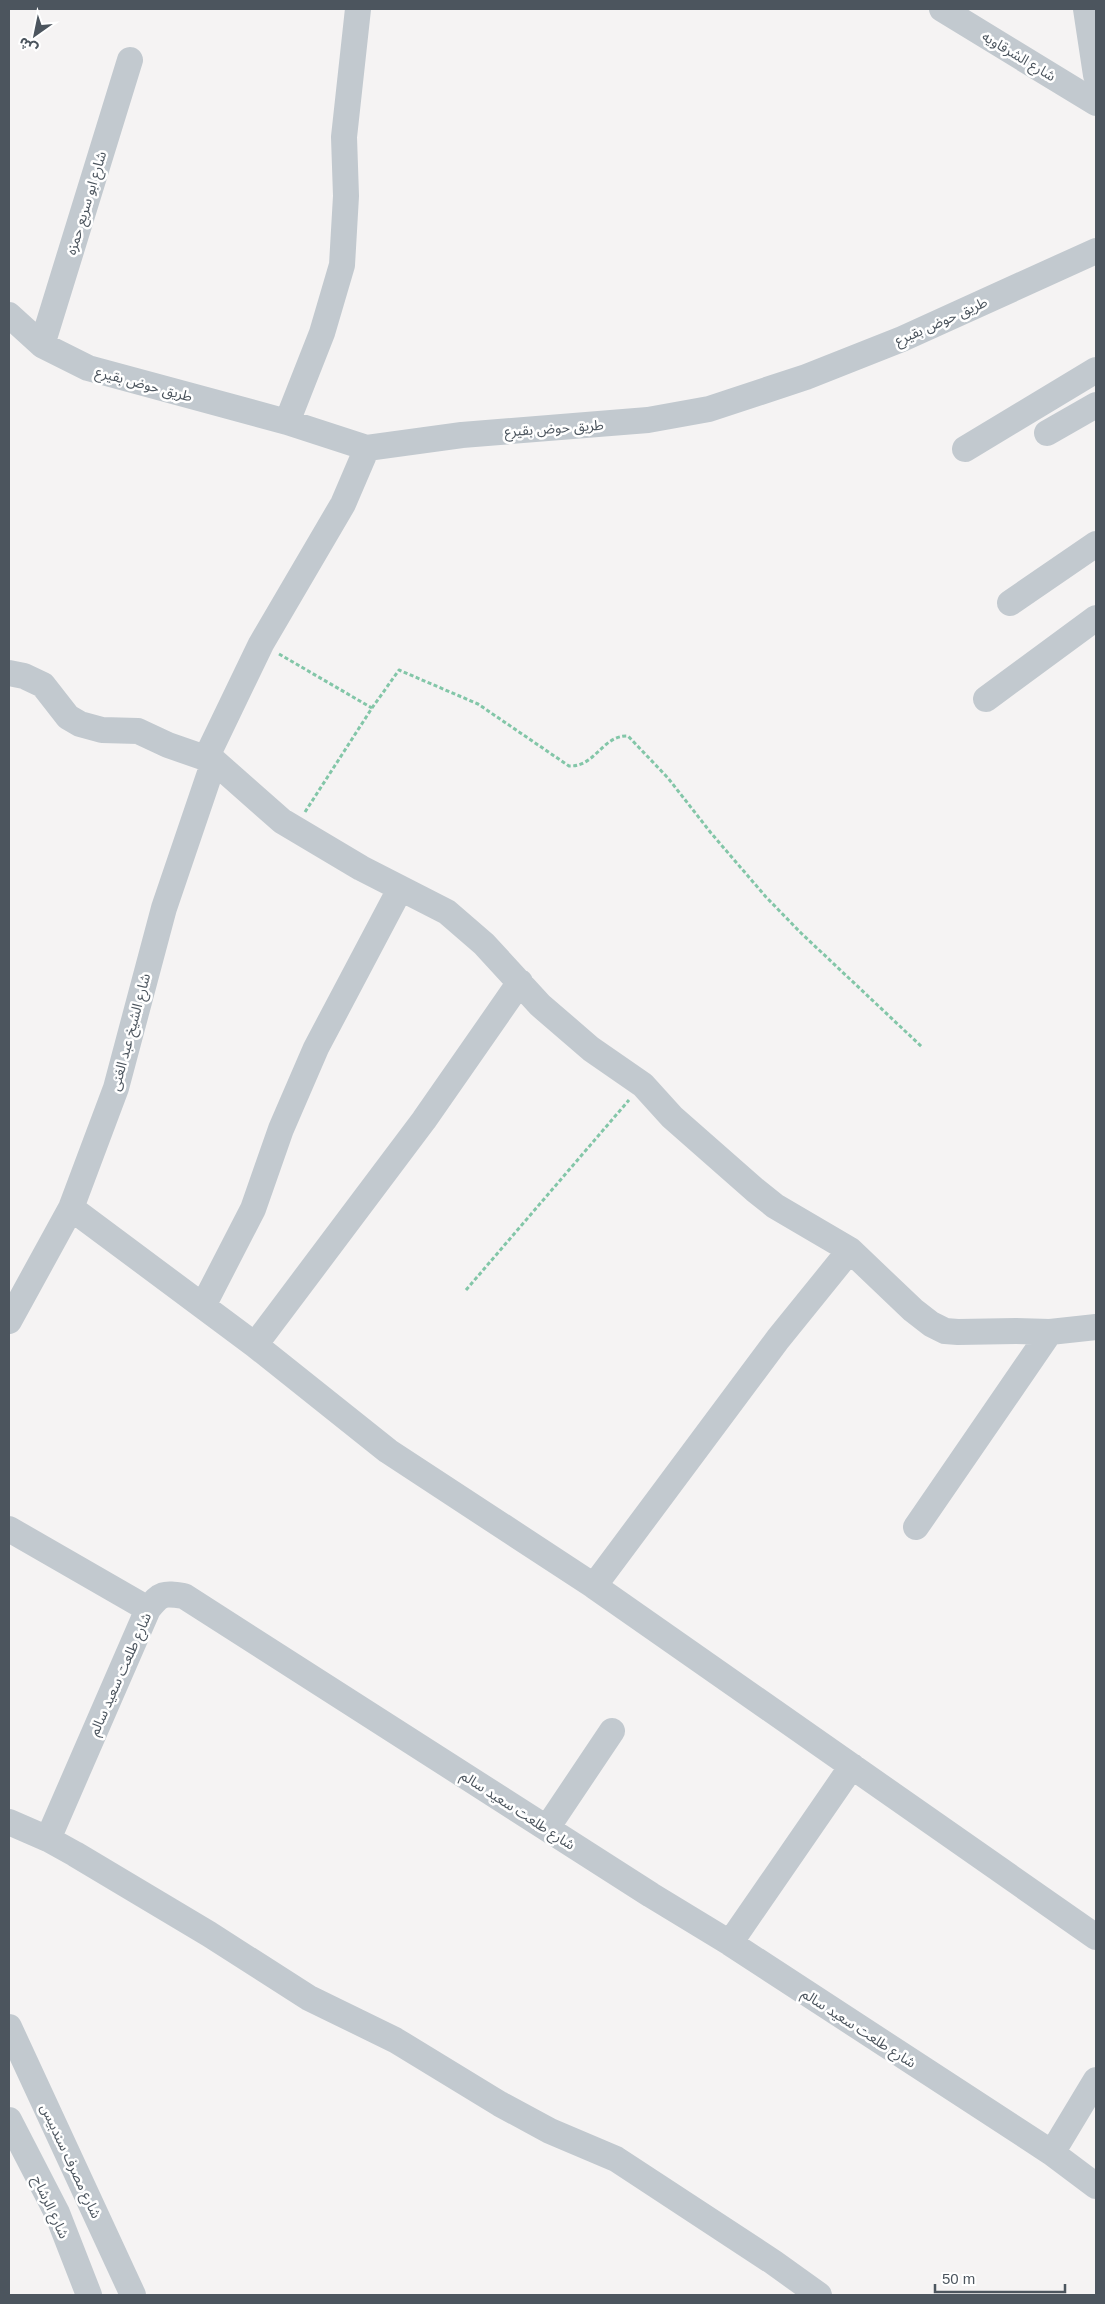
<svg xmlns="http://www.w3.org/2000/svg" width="1105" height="2304" font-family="Arial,'Noto Sans Arabic',sans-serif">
	<rect width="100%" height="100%" fill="#f5f3f3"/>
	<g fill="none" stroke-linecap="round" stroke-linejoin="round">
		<!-- path -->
		<path stroke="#83c6a8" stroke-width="3" stroke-dasharray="4 2.5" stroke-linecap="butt" d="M279,654L372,708
			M305,812L372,708L399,670L478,704L569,766C596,767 602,735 628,736L668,778L711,833L766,897L801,933L922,1047
			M466,1290L629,1100"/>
		<!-- minor -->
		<path stroke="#c2c9cf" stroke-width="26" d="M942,9L1096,103
			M1086,9L1096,75
			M9,315L42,345L88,368L287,422L367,448L462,435L648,420L709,409L806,377L902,339L1096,251
			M42,345L130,60
			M287,422L322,333L342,265L346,196L344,137L358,9
			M1047,433L1096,405
			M367,448L343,504L261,644L208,754L214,761L282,821L361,868L447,912L484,944L540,1005L591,1049L643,1085L672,1117L755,1190L775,1206L850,1250L913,1310L931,1324L945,1331L958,1332L1016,1331L1050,1332L1096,1327
			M965,449L1096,370
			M1010,603L1096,544
			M9,673L24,676L43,685L68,717L80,724L102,730L138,731L168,745L214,761
			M986,699L1096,618
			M71,1208L255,1345L388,1451L594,1586L1096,1937
			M203,1306L253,1209L281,1129L316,1048L400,889
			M9,1321L71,1208L116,1088L164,908L214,761
			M255,1345L424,1120L520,982
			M916,1527L1050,1332
			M9,1529L148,1609
			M594,1586L778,1339L850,1250
			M9,1822L48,1839L75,1854L209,1934L309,1998L395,2040L500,2104L550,2131L616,2159L773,2262L819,2295
			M547,1828L612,1731
			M48,1839L148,1609C161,1593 163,1593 184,1596L651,1895L730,1943L1052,2153L1096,2186
			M730,1943L852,1766
			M9,2027L133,2295
			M9,2120L57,2213L89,2295
			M1052,2153L1096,2080"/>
	</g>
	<g text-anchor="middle" stroke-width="5" stroke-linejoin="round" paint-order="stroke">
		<!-- street labels -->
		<g font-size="14" fill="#4c555e" stroke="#fff">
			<text transform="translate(1019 56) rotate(31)" y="5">شارع الشرقاويه</text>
			<text transform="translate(86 203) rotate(-73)" y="5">شارع ابو سريع حمزه</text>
			<text transform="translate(941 321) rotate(-24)" y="5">طريق حوض بقيرع</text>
			<text transform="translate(144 384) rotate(15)" y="5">طريق حوض بقيرع</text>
			<text transform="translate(554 428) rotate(-4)" y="5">طريق حوض بقيرع</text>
			<text transform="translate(130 1032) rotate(-75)" y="5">شارع الشيخ عبد الغنى</text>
			<text transform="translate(120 1674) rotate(-66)" y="5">شارع طلعت سعيد سالم</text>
			<text transform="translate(518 1810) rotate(33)" y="5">شارع طلعت سعيد سالم</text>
			<text transform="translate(859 2028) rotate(33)" y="5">شارع طلعت سعيد سالم</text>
			<text transform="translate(71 2161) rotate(65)" y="5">شارع مصرف سندبيس</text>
			<text transform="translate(51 2207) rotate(65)" y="5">شارع الرشاح</text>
		</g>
	</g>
	<!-- border -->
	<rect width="1105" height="2304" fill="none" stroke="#4c555e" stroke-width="20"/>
	<!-- north arrow -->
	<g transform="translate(35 35) rotate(213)" stroke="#ffffff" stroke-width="4" paint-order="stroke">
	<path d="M0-4L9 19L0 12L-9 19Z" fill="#4c555e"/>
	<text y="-8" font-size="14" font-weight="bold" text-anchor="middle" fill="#4c555e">ش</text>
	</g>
	<!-- scale -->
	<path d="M935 2284v8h130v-8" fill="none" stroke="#4c555e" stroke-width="2.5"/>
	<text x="942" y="2284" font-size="15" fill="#4c555e" stroke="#ffffff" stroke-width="4" paint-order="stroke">50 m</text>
</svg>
